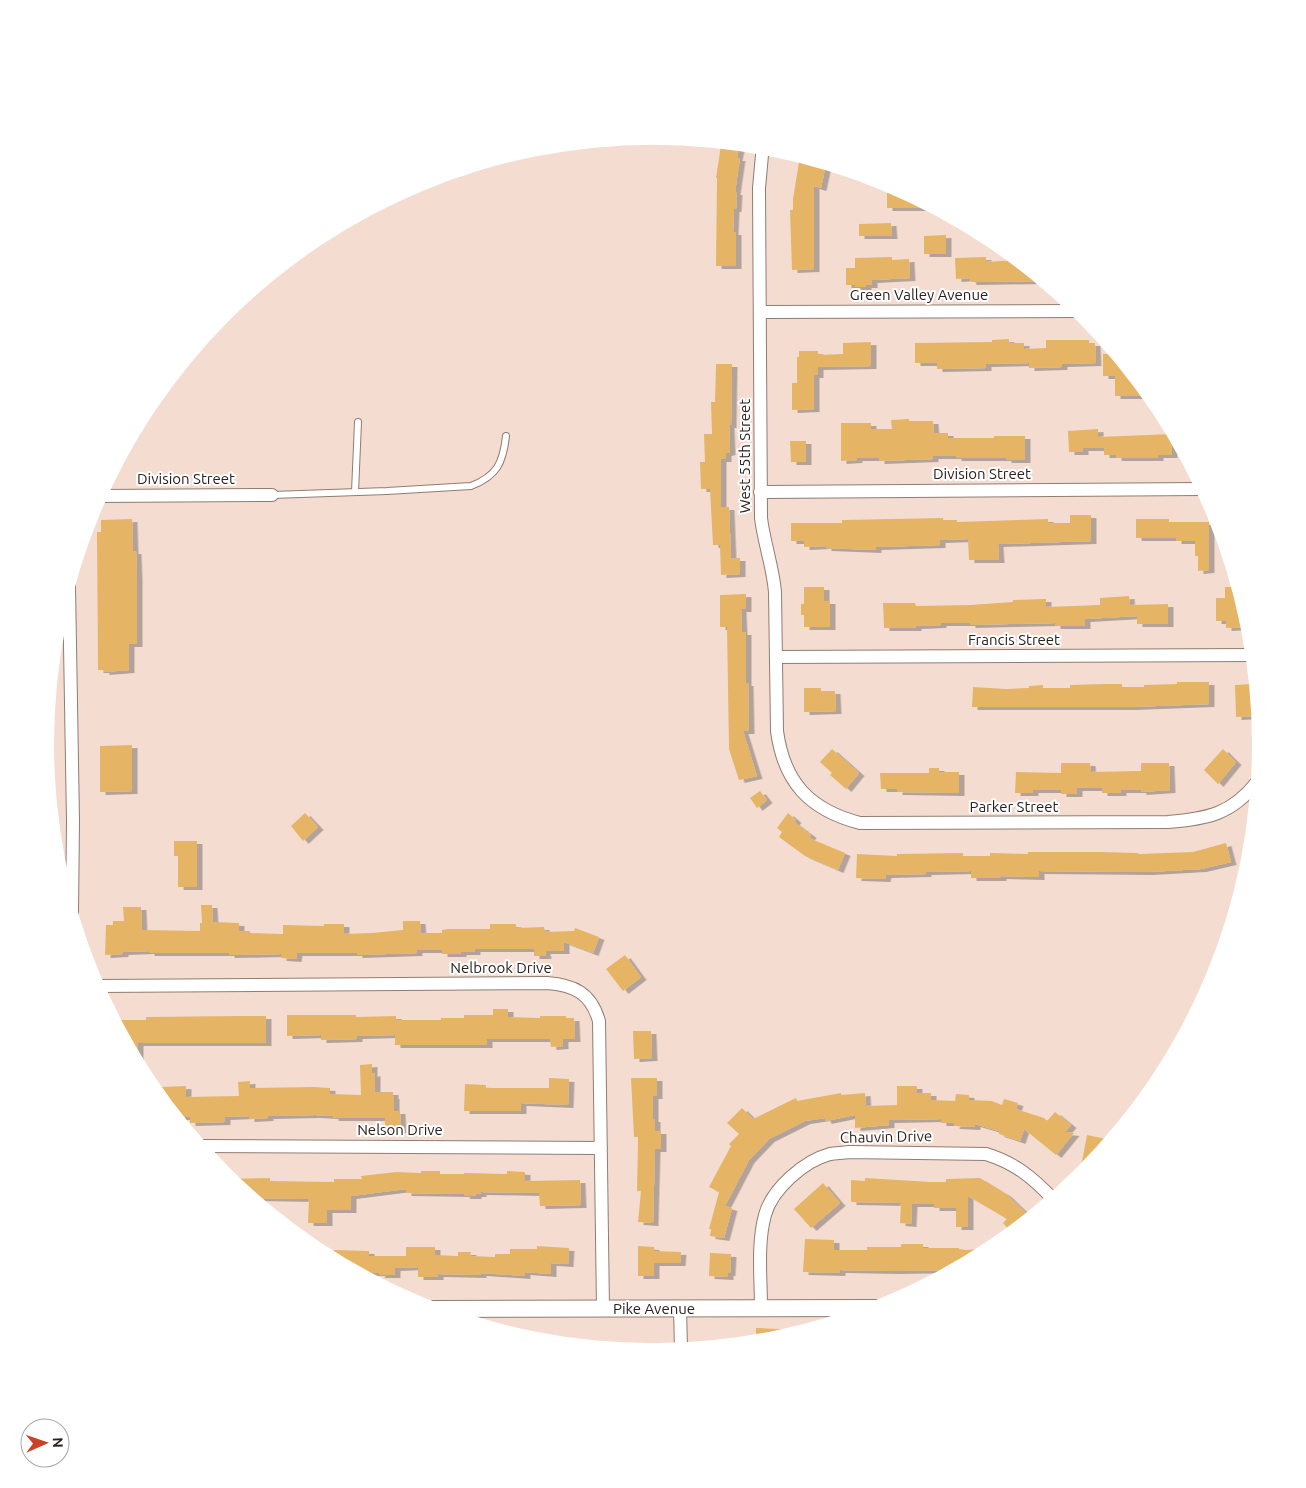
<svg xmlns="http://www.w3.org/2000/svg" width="1306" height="1488" font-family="Ubuntu,sans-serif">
	<defs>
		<filter id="shadow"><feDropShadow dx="5.5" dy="3" stdDeviation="0" flood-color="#0004"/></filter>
	</defs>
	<rect width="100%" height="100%" fill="#f4ddd0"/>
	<!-- building -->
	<path fill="#e5b565" filter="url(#shadow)" d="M721,145L739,148L737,158H740L735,192H737L736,209H734L733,232H736V266H716L717,178H716Z
		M800,156L826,164L821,188L814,186V269L792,270L790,210H793V199Z
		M893,186L912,196L934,208H887V190H893Z
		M891,223L892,236H859V224Z
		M946,235V254H924V236Z
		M892,257V260L909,259L910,278L872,280V285H866V287H855V285H846V268H855V258Z
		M986,257V262L1017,260L1043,281L971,282L970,278L956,279L955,258Z
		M1009,339V343H1024V349L1046,348V340H1089V343H1095L1096,363L1062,364V367L1029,368V363L986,364V368L937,369V363H915V343L992,342V340Z
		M871,342V366L818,367V375H814V409L792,410V383H797V357H799V351H818V355L843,354V343Z
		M1103,354H1116L1150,396H1115V376H1103Z
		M716,364H732L731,425H729L730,452L726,453V459H721V507H729L731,558H740V574L721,575L720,545H713L710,489H701L700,462H705L704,434H712L711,402H715Z
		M909,419V421H933L934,433H948V438H994V436H1025V460H1006V458H956V456H933V459L879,461V458H857V460L841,461V423H871V429H892L891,420Z
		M1098,429V437L1172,434V455H1158V458H1116V455H1104V448H1083V452H1069L1068,431Z
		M790,441H806V462H791Z
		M1070,515H1091V541L998,544L999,560H969L968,539L940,540V545L876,547V550L826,548V546L804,547V541H791V523H842V520L943,518V520H957V522L1048,519V523H1070Z
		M132,519L133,551H136L137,577V644H129V670L104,672V670H98L97,532H101V520Z
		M1136,519H1169V522H1209V570L1198,571V556H1195V541H1176V538H1136Z
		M804,587H824V601H830V627H804V615H801V604H804Z
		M1225,587H1238L1245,610V627L1226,628V621H1216V598H1225Z
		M746,594V609H741L742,632H746V683H748L749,731H743L757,776L739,780L729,749L727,627H720V595Z
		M1129,596L1130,605L1168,604V624H1137V616L1085,619V626H1055V623L970,625V623H941V625L916,626V628H884L883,603H915L916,606L970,605L1013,602V600L1046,599V607L1100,605V598Z
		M1177,682H1209V704L1130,707H972L973,687L1006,689L1029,688V686L1043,685V688H1070V685L1105,684H1122V687H1144V685L1177,684Z
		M1253,684L1254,716L1236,717L1235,685Z
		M804,688H821V691H835L836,711L804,712Z
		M132,745V791L100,792V746Z
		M832,749L859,773L846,789L830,775L832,773L820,762Z
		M1223,749L1236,762L1218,784L1204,770Z
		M1061,763H1090L1091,772L1141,771V763H1169L1170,790L1141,792V790H1121V793H1102V788H1077V794H1061V790H1033V793H1015L1016,772L1061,773Z
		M929,768H939V772H959V793L897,792V789H881L880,773H929Z
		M760,791L767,800L757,808L750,798Z
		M305,813L318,827L303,841L291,826Z
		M788,813L796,820L794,822L811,835L809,838L845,853L838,870L805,856L779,837L782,832L777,828Z
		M174,841H197V887H178V856H174Z
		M1226,843L1231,862L1201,869L1148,872L1039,871V877L1001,876V878H971V871L926,872V874L886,875L885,879L856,878L857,854L897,856V854L963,853V856H990V853L1028,854V852H1100L1138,853L1139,854L1193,852Z
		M201,905H212L213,922L239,923V931H250V933L283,934V925L324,926V924H344V934L372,933L403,930V921H420L421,933H442V930L448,929H490V924H516V928L544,927L545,932L574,931L575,928L599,937L593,953L564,942V951H545L546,956H534V949H475V952H461V954H442V950H417V953L357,955V953H297L296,959L281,958V954L229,955V953H149V951L123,952V954L105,955L106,925H113V921H124L123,907H141L142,930L200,931V923H202Z
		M625,955L641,977L623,991L606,969Z
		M493,1009H508V1017L540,1018V1016H566V1018H574L575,1039H563V1046L551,1047L550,1039H487V1045H395V1035L357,1036V1039L321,1040V1035L287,1036V1015H356V1017L396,1016V1020H441V1018H464V1015H493Z
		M239,1016H266V1043H138V1064L114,1020H146V1017Z
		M633,1031H651L652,1058L634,1059Z
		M372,1064V1074L375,1073V1092H393V1096H394V1111H400L401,1130H385V1118H333V1116L315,1115L268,1116V1118L249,1119V1116L225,1117V1122L190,1123V1117H176L161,1098V1087L186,1086V1097L239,1096L238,1082L250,1081V1088L314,1087L330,1088V1094L361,1095L360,1065Z
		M549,1078L569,1079L568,1105L521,1103V1111H464L465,1084L486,1085V1088H549Z
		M631,1078H657V1096H653V1119H655V1131H661V1149H655L653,1223L638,1222L641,1191H637L638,1137H634Z
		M897,1086H917V1093H931V1100L955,1101L956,1094L969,1095V1100L992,1101L1002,1105L1004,1099L1018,1103L1016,1109L1044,1118L1047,1121L1055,1112L1071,1125L1065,1132L1074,1133L1056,1155L1024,1129L1020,1141L999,1134V1131L975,1124V1127L954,1126L955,1123H941V1119L889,1120V1125L855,1128V1115L826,1121L825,1118L805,1121L769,1139L749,1160L725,1206L732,1208L724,1238L710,1236L711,1229H709L719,1192L709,1187L731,1146L729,1144L739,1134L727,1123L742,1108L753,1119L796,1098L797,1101L841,1093V1095L865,1093L866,1106L897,1105Z
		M1087,1135L1111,1140L1079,1177Z
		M421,1171H440V1174H464V1173L507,1174V1171L525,1172V1181L580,1180L581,1205L540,1206L539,1193L481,1192V1194H476V1196H464L465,1194L406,1193V1189L351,1196V1210H327V1223H308L309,1199L252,1198L230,1179L270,1178V1181L334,1182V1179H362L361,1176L396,1172L421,1173Z
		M865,1178L931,1182H946V1179L980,1178L1006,1194L1030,1217L1014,1231H1010L1003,1223L1007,1219L968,1196V1227H956V1208H934V1204H912L911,1224L900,1223L901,1203L851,1202V1180L865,1181Z
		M823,1183L840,1203L811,1228L794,1209Z
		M805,1239L834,1240V1250H867V1247H901V1244H923V1248H959V1249L966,1250L992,1248L953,1270L893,1271L840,1270V1273L803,1272Z
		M537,1246L569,1248L568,1264L551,1263V1274L525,1272V1276L481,1273V1275L438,1274V1277H418V1267L395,1268V1275H379L380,1273H358L334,1260V1250L369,1251V1256H406V1247H435V1255L458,1256V1252H471L470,1256L495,1257V1254H510V1249H537Z
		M638,1246L654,1247V1251L681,1252L680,1263H654V1276H638Z
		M710,1253L731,1254L730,1273H728V1277L709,1276Z
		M756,1328L800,1330V1332L771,1340L756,1342Z"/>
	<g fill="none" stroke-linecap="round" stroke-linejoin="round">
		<!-- service casing -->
		<g stroke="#917c71" stroke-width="8">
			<path id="service" d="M355,492L358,422
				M272,495L387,491L471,486C497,476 503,463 506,436"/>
		</g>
		<!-- minor casing -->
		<g stroke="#917c71" stroke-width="14">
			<path id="minor" d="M765,147L762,155L759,188L761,518C764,543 773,567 775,592L777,731C784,783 810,810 860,823L1168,822C1207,819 1232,814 1257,782
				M760,312L1079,311
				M760,492L1203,489
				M99,496L272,495
				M69,586L73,821L72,913
				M776,657L1252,655
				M96,986L547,983C574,985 591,993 599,1021L603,1309
				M200,1146L601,1148
				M680,1308L681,1349
				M761,1308C761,1278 757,1244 765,1215C772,1189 804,1161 830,1154C836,1153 843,1153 849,1152L986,1154C1015,1163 1032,1177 1053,1199"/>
		</g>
		<!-- tertiary casing -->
		<g stroke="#917c71" stroke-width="18">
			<path id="tertiary" d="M431,1309L877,1308"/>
		</g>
		<!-- service -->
		<use href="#service" stroke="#fff" stroke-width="6"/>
		<!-- minor -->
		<use href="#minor" stroke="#fff" stroke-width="12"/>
		<!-- tertiary -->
		<use href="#tertiary" stroke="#fff" stroke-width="16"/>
	</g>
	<g text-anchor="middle" stroke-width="4" stroke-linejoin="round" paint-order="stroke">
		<!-- street labels -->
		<g font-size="15" fill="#2a211d" stroke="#fff">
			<text x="919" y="300">Green Valley Avenue</text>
			<text transform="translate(745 456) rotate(-90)" y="5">West 55th Street</text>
			<text x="982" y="479">Division Street</text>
			<text x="186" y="484">Division Street</text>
			<text x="1014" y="645">Francis Street</text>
			<text x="1014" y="812">Parker Street</text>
			<text x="501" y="973">Nelbrook Drive</text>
			<text x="400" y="1135">Nelson Drive</text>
			<text transform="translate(886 1137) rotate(-1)" y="5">Chauvin Drive</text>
			<text x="654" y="1314">Pike Avenue</text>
		</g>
	</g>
	<!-- crop -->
	<path d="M0 0H1306V1488H0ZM54 744a599 599 0 1 1 1198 0a599 599 0 1 1-1198 0Z" fill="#fff" fill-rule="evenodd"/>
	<!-- north arrow -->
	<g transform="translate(45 1443) rotate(88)"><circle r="24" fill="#ffffff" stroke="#aaa6a5"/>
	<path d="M0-4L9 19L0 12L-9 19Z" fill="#cc4225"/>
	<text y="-8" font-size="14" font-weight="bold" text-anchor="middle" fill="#2a211d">N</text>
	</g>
</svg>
